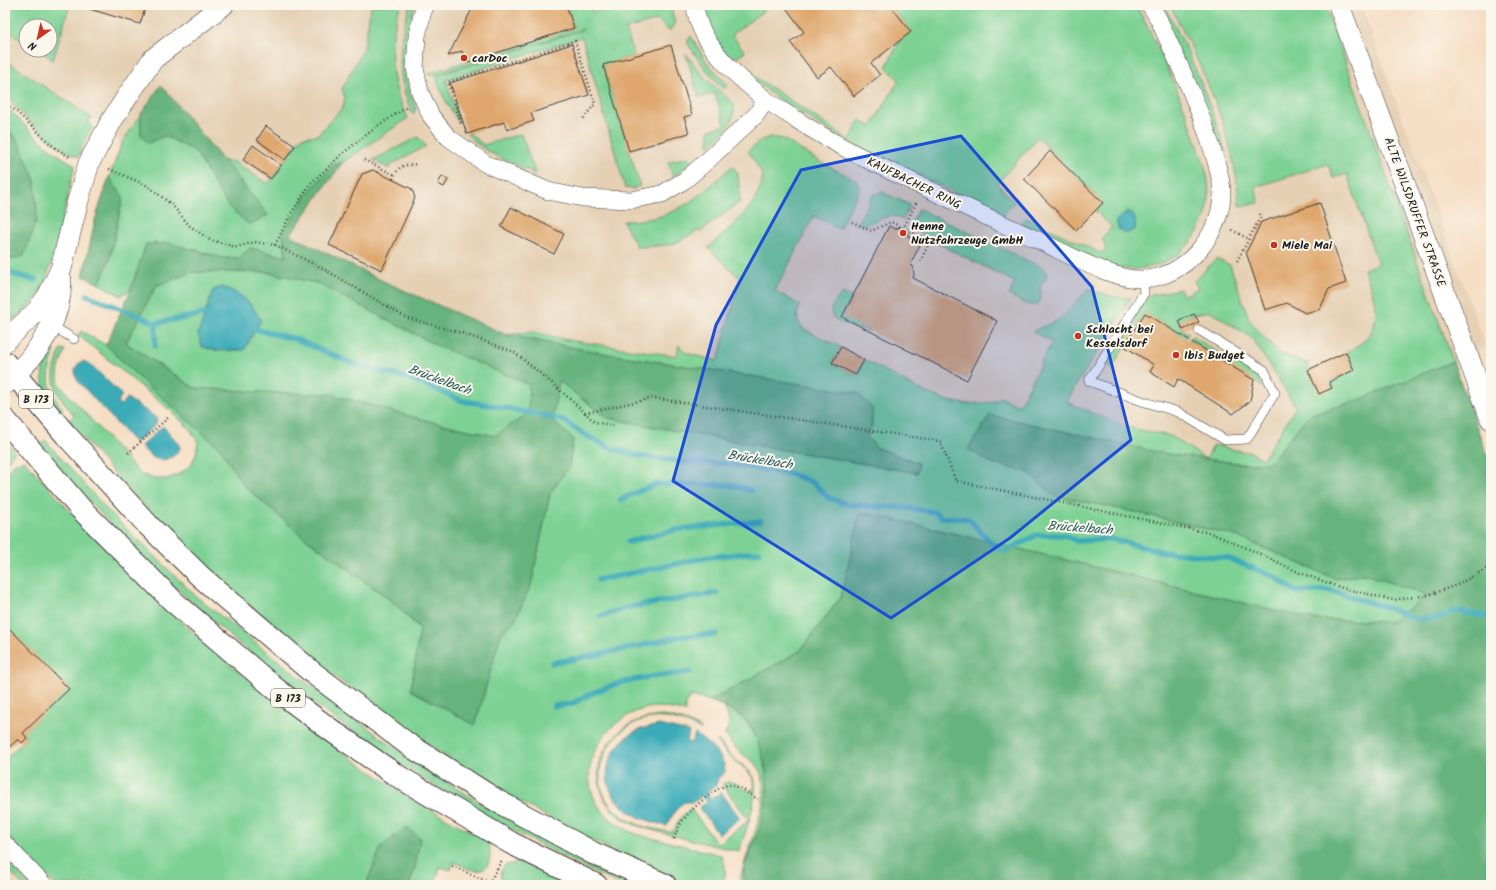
<svg xmlns="http://www.w3.org/2000/svg" width="1496" height="890" font-family="Kalam,sans-serif">
	<rect width="100%" height="100%" fill="#fbf7ec"/>
	<filter id="ink" filterUnits="userSpaceOnUse"><feTurbulence type="fractalNoise" baseFrequency=".025" numOctaves="2"/><feDisplacementMap in="SourceGraphic" scale="8" xChannelSelector="R" yChannelSelector="G"/><feConvolveMatrix kernelMatrix="1 2 1 2 8 2 1 2 1" color-interpolation-filters="sRGB"/></filter>
	<filter id="wash" filterUnits="userSpaceOnUse"><feTurbulence type="fractalNoise" baseFrequency=".012" numOctaves="4" result="noise"/><feDisplacementMap in="SourceGraphic" scale="16" xChannelSelector="R" yChannelSelector="G"/><feGaussianBlur stdDeviation="0.9" result="paint"/><feColorMatrix in="noise" values="0 0 0 0 0 0 0 0 0 0 0 0 0 0 0 0 0 1.4 0 .05"/><feComposite in="paint" operator="in"/></filter>
	<g filter="url(#wash)">
		<rect width="100%" height="100%" fill="#f5dec3"/>
		<!-- built -->
		<path fill="#e5d0b4" fill-rule="evenodd" d="M5,5H1361L1486,347L1361,399L1269,463L1244,464L1167,454L858,393L602,353L507,335L387,283L290,235L342,163L408,118L399,100L268,215L161,86L122,143L92,118L5,60ZM26,26H50V50H26Z
			M5,834L55,885H5Z"/>
		<!-- green -->
		<path fill="#7dd194" stroke="#4c7658" d="M5,5H62L69,8L53,60L38,50H50V26H26V43L5,30Z
			M372,5H401C390,32 389,64 397,92C399,101 404,109 408,118L342,163L333,165L309,192L283,233L286,257L250,248L239,258H222L197,250L146,244L131,289L121,296L99,284L109,261L123,197L109,177L122,143L141,114V135L165,136L195,151L228,206L268,215L223,160L228,162L233,161L268,184L298,141L303,137L318,135L343,107L345,98L342,89L364,48L370,12Z
			M410,5H415C403,40 401,74 416,109L413,115C396,79 397,42 410,5Z
			M566,5H589L592,12L616,5H670L675,23L669,31L658,20L626,29L634,56L603,65L640,186L635,187V189L625,188L582,37L446,80L459,123C449,108 441,94 436,76L584,29L434,75L430,76L429,73L574,28Z
			M701,5H767L768,7L732,35L745,52L738,57H727L712,36Z
			M890,5H934L936,8L941,5H1136C1159,47 1178,90 1194,135C1202,157 1212,182 1208,206C1205,224 1194,240 1181,252C1165,265 1142,272 1121,268C1105,264 1091,257 1076,250C1058,241 1040,233 1021,224L1024,219H1028L1101,253C1109,249 1104,245 1102,238L1112,227L1095,211L1103,203L1050,151L1038,137L997,184L1014,202L1003,216L837,136L779,99L749,77L751,74L849,140L856,129L855,128L860,120L871,127L899,80L886,67L900,40L911,32Z
			M1157,5H1164C1190,52 1210,102 1226,153L1221,155Z
			M1170,5H1325L1453,361L1361,399L1309,415L1269,463L1244,464L1167,454L989,462L1029,472L1055,496L1130,511L1236,536L1336,579L1364,574L1428,595L1391,622L1311,619L961,535L861,512L841,597L800,651L710,701L691,696L685,705V712C677,710 669,708 661,707C616,706 574,757 595,800C603,816 620,827 636,834L721,855C726,867 728,872 721,885C711,885 698,887 689,885C680,883 671,877 662,873C637,862 613,851 588,838C428,759 286,646 159,521C127,489 98,455 68,421L74,415C53,390 48,381 61,349L65,350C61,361 56,372 59,384L140,474L155,479H167L181,473L191,465L196,454L198,442L190,429L170,410L78,335L81,331L106,345L144,382L221,449L244,486L304,537L393,602L420,629L411,690L475,725L501,633L514,622L531,585L550,493L569,466L573,439L552,420L559,381L608,418L698,435L917,473L918,463L877,448L866,437L872,425L857,393L602,353L507,335L535,332L567,340L677,356L679,345L686,353L718,361L740,278L708,248C725,232 765,201 762,175C760,168 752,158 748,151L760,141L770,137L783,139L820,162L856,180L859,186V190L839,229L814,216L775,291L800,305C795,315 797,323 805,330L841,347L832,363L856,375L864,360C892,374 935,402 965,404C971,404 978,403 984,403C990,402 996,402 1000,397L1019,406L1052,342L1033,332C1038,327 1048,326 1055,322C1068,314 1078,300 1088,289L1114,297L1131,298L1073,390L1067,402L1125,427L1171,436L1206,459L1214,445L1244,452L1249,451L1263,459L1296,407L1252,338L1210,311L1194,314L1179,321L1183,330L1189,333L1185,338L1145,313L1111,369L1107,362L1127,327L1147,296L1180,289L1184,296L1198,288L1194,281L1216,259L1230,265L1249,319L1257,330L1280,353L1299,361L1308,363V370L1332,388L1329,382L1354,370L1346,352C1388,332 1377,305 1364,269L1378,264L1347,174L1333,178L1328,164L1255,187L1259,203L1245,206L1239,205C1236,134 1201,67 1170,5Z
			M691,36L707,63L728,85L724,89L706,70L688,44V40Z
			M686,54L704,77L734,104C737,123 722,133 709,146V130L725,125L715,93L699,98Z
			M5,60L92,118L88,123L93,126L85,140L78,157C48,145 28,118 5,97Z
			M5,105C27,127 47,150 75,165L55,251L46,280L36,299L16,318L5,320V259L8,260L19,143L5,125Z
			M470,133L476,139L484,145L521,134L536,175L531,174L532,172C510,162 483,153 467,134Z
			M418,137L426,146L391,165L389,169L373,160Z
			M687,157L691,159L692,162L673,177L668,162Z
			M732,166L738,173L740,202L700,232L698,231L671,245L637,247L623,221C633,221 643,220 653,218C684,212 710,187 732,166Z
			M882,192L910,205L903,220L892,215L863,225L858,223L873,195Z
			M919,209L1043,268L1046,270L1047,276L1040,286C1046,317 1023,303 1009,295L1015,282L933,241L915,229L911,223Z
			M192,272H266L317,283L434,344L530,385L528,414L495,436L416,418L331,394L281,393L194,388L126,343L156,286Z
			M843,293L852,297L843,317L870,331C847,325 813,321 843,293Z
			M1192,336L1259,378L1263,387L1189,340Z
			M55,350C47,375 45,387 63,409L60,411C41,388 39,382 46,353Z
			M45,440L109,512L199,599L311,686L391,745L435,775L500,815L547,841L614,875L636,885H622L612,881C553,852 494,822 438,788C348,733 264,668 186,597C157,571 129,544 103,516C81,493 61,468 40,445Z
			M5,442L15,451L5,465Z
			M24,460C70,512 117,564 169,611C242,677 319,739 402,792C430,809 460,826 489,842C491,854 492,873 474,870C467,869 460,864 453,862L451,870L440,867L434,885H409L415,868L381,847L366,885H55L5,833V759L27,738L23,733L68,689L5,624V474L15,463H18Z
			M724,707C746,717 751,724 759,746C770,774 770,801 759,830C752,849 741,863 744,885H739C743,853 776,799 759,769C755,761 745,757 739,751C733,746 729,740 725,734C731,724 729,717 724,707Z
			M663,716C677,718 690,722 702,729L701,730C687,722 668,716 651,718C608,724 580,781 617,812C631,825 652,829 671,832L673,831L681,817L690,808L718,844L749,820L722,784C734,778 740,788 751,792C764,778 737,764 729,756C725,752 721,746 717,742L718,740C723,746 727,752 732,757C739,763 748,768 753,776C761,789 745,834 740,848L738,851C718,847 699,842 679,837C658,831 631,828 614,812C608,806 603,797 601,789C596,774 599,759 607,746C620,726 640,717 663,716Z
			M8,863L30,885H23L5,866V864Z
			M518,863L531,866L570,885H507L500,876L501,871L505,865Z"/>
		<!-- forest -->
		<path fill="#66b37e" stroke="#41684d" fill-rule="evenodd" d="M161,85L268,215L249,225L228,206L195,151L165,136L148,143L141,135V114Z
			M5,125L19,143L35,180L37,219L24,256L8,260L5,259Z
			M342,163L290,235L387,283L507,335L602,353L858,393L872,408V425L867,437L877,448L918,463L917,473L698,435L608,418L559,381L552,420L573,439L569,466L550,494L531,585L514,622L501,633L475,725L411,690L420,628L393,602L304,537L244,486L221,449L144,382L106,345L131,289L146,244L170,243L222,258H239L250,248L286,257L283,233L309,192L333,165ZM192,272H266L317,283L434,344L529,385L528,414L495,436L416,418L331,394L281,393L194,388L126,343L156,286Z
			M109,177L123,197L109,261L99,284L83,276L95,220Z
			M1453,361L1491,466V885H744C741,860 754,849 760,827C770,794 770,775 758,743C755,736 753,727 747,721C738,711 722,706 710,701L800,651L841,597L860,512L961,535L1311,619L1391,622L1427,595L1364,574L1336,579L1236,536L1130,511L1055,496L1029,473L989,462L968,449L990,415L1167,454L1244,464L1269,463L1309,415L1361,399Z
			M406,827L420,838L415,868L409,885H366L381,847Z"/>
		<!-- water -->
		<path fill="#3babb8" stroke="#2c646a" d="M1127,211C1136,216 1136,220 1135,230L1125,234L1118,228L1116,221Z
			M222,287C243,294 250,301 261,320L244,350L218,351L202,347L198,334L213,290Z
			M83,361L91,365L122,395L117,403L121,405L127,398L155,417L157,420L156,424L137,442L133,441L77,380L75,371L78,364Z
			M163,426L178,443L180,448C177,454 173,457 167,459C155,462 149,455 141,446Z
			M659,725L689,732L687,742L692,743L695,734C708,744 724,753 725,772L718,778L716,786L704,794L694,802H684L675,811L667,826C652,822 635,818 623,807C596,783 606,747 636,731C642,728 652,727 659,725Z
			M721,792L740,818L719,834L699,808Z"/>
		<g fill="none" stroke-linecap="round" stroke-linejoin="round">
			<!-- stream -->
			<path stroke="#3babb8" stroke-width="5.5" d="M5,272L36,280
				M87,295L156,323L204,314L210,315
				M249,327L269,333L295,339L354,364L414,380L463,401L496,406L563,420L585,435L608,447L639,456L684,462L730,464L791,474L814,483L827,497L849,505L905,508L935,512L941,517L969,519L996,548L1005,551L1037,535H1064L1077,541L1111,539L1164,552L1227,558L1273,576L1296,592L1329,590L1391,609L1415,619L1440,618L1454,611L1491,617
				M155,346L156,323
				M620,500L656,484L730,485L751,490
				M628,542L674,530L761,521
				M598,580L709,557L759,552
				M600,616L631,607L717,593
				M552,663L621,650L678,637L716,634
				M554,706L571,704L592,693L619,683L650,677L690,672
				M702,787L704,794L713,806"/>
		</g>
		<g id="blocks">
			<!-- building -->
			<path fill="#dfa76e" d="M87,5H151L150,7L146,6L140,24L86,8Z
				M474,5H566L574,28L465,63L462,51L448,56Z
				M784,5H890L911,32L871,63L880,75L854,96L831,67L817,77L790,42L804,32Z
				M572,44L589,95L531,113L534,121L507,130L504,122L467,134L450,83Z
				M671,45L692,115L684,117L689,133L629,151L603,65Z
				M266,126L295,146L285,160L257,140Z
				M253,145L281,165L271,179L243,160Z
				M1050,151L1103,203L1076,230L1024,179Z
				M373,170L412,189L415,198L382,270L329,245L362,174Z
				M442,176L448,180L444,187L438,184Z
				M1320,203L1346,283L1329,289L1320,309L1305,313L1287,303L1265,310L1246,252L1254,237L1261,222Z
				M511,207L564,234L554,254L501,227Z
				M889,226L895,229L899,227L907,231L908,236L921,243L910,265L913,266L914,275L913,278L997,321L967,380L842,317Z
				M1145,313L1254,380L1250,401L1233,414L1178,379L1174,387L1150,372L1154,365L1124,346Z
				M1194,314L1199,322L1183,330L1179,321Z
				M841,347L864,360L856,375L832,363Z
				M1346,352L1354,370L1329,382L1332,388L1319,394L1308,370Z
				M5,624L69,689L23,733L27,738L22,743L18,739L5,751Z"/>
		</g>
	</g>
	<g filter="url(#ink)">
		<use href="#blocks" fill-opacity="0" stroke="#3d3935" stroke-width="1"/>
		<g fill="none" stroke-linecap="round" stroke-linejoin="round">
			<!-- service casing -->
			<g stroke="#3d3935" stroke-width="10">
				<path id="service" d="M1143,279L1144,293L1089,381L1142,401L1178,412L1225,440L1247,439L1275,393L1264,370L1199,330
					M52,326L74,339"/>
			</g>
			<!-- minor casing -->
			<g stroke="#3d3935" stroke-width="18">
				<path id="minor" d="M426,5L423,11L417,36L415,68L420,92L431,116L448,137L486,164L548,191L583,198L631,200L662,194L685,180L708,160L756,115L766,100
					M695,5C698,43 736,76 765,99C774,106 784,112 794,118C830,142 868,161 907,179C951,200 995,221 1040,241C1068,254 1114,281 1144,279C1185,277 1220,236 1222,195C1222,178 1216,162 1211,145C1197,101 1177,60 1158,18L1150,5
					M5,844L44,885"/>
			</g>
			<!-- tertiary casing -->
			<g stroke="#3d3935" stroke-width="22">
				<path id="tertiary" d="M1339,5L1491,419
					M5,341L37,311L48,296L61,269L77,204L89,163L112,120L131,91L153,59L223,5
					M5,384C36,357 61,322 61,280"/>
			</g>
			<!-- primary casing -->
			<g stroke="#3d3935" stroke-width="24">
				<path id="primary" d="M5,363L66,435L148,525L201,577L313,673L409,745L499,802L593,853L665,885
					M5,420L80,508L174,602L277,690L335,733L396,775L511,843L596,885"/>
			</g>
			<!-- path -->
			<path stroke="#3d3935" stroke-width="2.5" stroke-dasharray="1 3" stroke-linecap="butt" d="M70,5L78,9
				M5,101L54,147L71,158
				M461,123L448,82L575,41L595,104L583,119
				M364,160L395,175
				M109,169L148,186L172,205L190,226L210,240L236,247L255,242L275,245L322,268L407,318L462,333L514,352L552,383L595,422L615,426
				M393,179C399,165 403,165 417,164
				M852,222L871,231L891,222L930,241L920,262
				M903,229L916,203
				M1232,230L1249,239
				M275,245L290,215L310,184L342,154L379,125L407,107
				M1237,261L1260,218L1259,211
				M585,413L653,398L940,441L956,481L1210,533L1256,552L1300,573L1342,588L1393,600L1428,595L1457,585L1491,566
				M128,453L169,417
				M674,839C676,832 679,826 683,820C690,810 719,784 730,785C739,785 750,795 758,799
				M452,866L495,885
				M489,883L502,860"/>
			<!-- service -->
			<use href="#service" stroke="#fff" stroke-width="9"/>
			<!-- minor -->
			<use href="#minor" stroke="#fff" stroke-width="17"/>
			<!-- tertiary -->
			<use href="#tertiary" stroke="#fff" stroke-width="21"/>
			<!-- primary -->
			<use href="#primary" stroke="#fff" stroke-width="22"/>
		</g>
	</g>
	<!-- marked area -->
	<path fill="#1d4ed8" fill-opacity="0.2" stroke="#1d4ed8" stroke-width="3" stroke-linejoin="round" d="M961,136L1092,287L1131,440L1010,538L891,618L673,481L716,325L801,170Z"/>
	<!-- markers -->
	<g fill="#c8321e" stroke="#fbf7ec" stroke-width="1.5">
		<circle cx="464" cy="58" r="4"/>
		<circle cx="903" cy="233" r="4"/>
		<circle cx="1274" cy="245" r="4"/>
		<circle cx="1078" cy="336" r="4"/>
		<circle cx="1176" cy="355" r="4"/>
	</g>
	<g text-anchor="middle" stroke-width="4" stroke-linejoin="round" paint-order="stroke">
		<!-- shield labels -->
		<g fill="#fbf7ec" stroke="#5f5e5a" stroke-width="1">
			<rect x="19" y="390" width="34" height="18" rx="3"/>
			<rect x="271" y="689" width="34" height="18" rx="3"/>
		</g>
		<g font-size="11" font-weight="bold" fill="#1c1c1c">
			<text x="36" y="403">B 173</text>
			<text x="288" y="702">B 173</text>
		</g>
		<!-- poi labels -->
		<g font-size="12" font-weight="bold" fill="#1c1c1c" stroke="#fbf7ec" text-anchor="start">
			<text x="472" y="62">carDoc</text>
			<text x="911" y="230">Henne<tspan x="911" dy="14">Nutzfahrzeuge GmbH</tspan></text>
			<text x="1282" y="249">Miele Mai</text>
			<text x="1086" y="333">Schlacht bei<tspan x="1086" dy="14">Kesselsdorf</tspan></text>
			<text x="1184" y="359">Ibis Budget</text>
		</g>
		<!-- street labels -->
		<g font-size="12" fill="#1c1c1c" stroke="#fbf7ec">
			<text transform="translate(914 183) rotate(26)" y="4">KAUFBACHER RING</text>
			<text transform="translate(1415 212) rotate(70)" y="4">ALTE WILSDRUFFER STRASSE</text>
		</g>
		<!-- water labels -->
		<g font-size="13" font-style="italic" fill="#2a5c62" stroke="#fbf7ec">
			<text transform="translate(440 379) rotate(20)" y="5">Brückelbach</text>
			<text transform="translate(760 459) rotate(9)" y="5">Brückelbach</text>
			<text transform="translate(1080 527) rotate(4)" y="5">Brückelbach</text>
		</g>
	</g>
	<!-- margin -->
	<rect width="1496" height="890" fill="none" stroke="#fbf7ec" stroke-width="20"/>
	<!-- north arrow -->
	<g transform="translate(38 38) rotate(214)"><circle r="19" fill="#fbf7ec" stroke="#a29f99"/>
	<path d="M0-3L7 15L0 10L-7 15Z" fill="#c8321e"/>
	<text y="-6" font-size="11" font-weight="bold" text-anchor="middle" fill="#1c1c1c">N</text>
	</g>
</svg>
